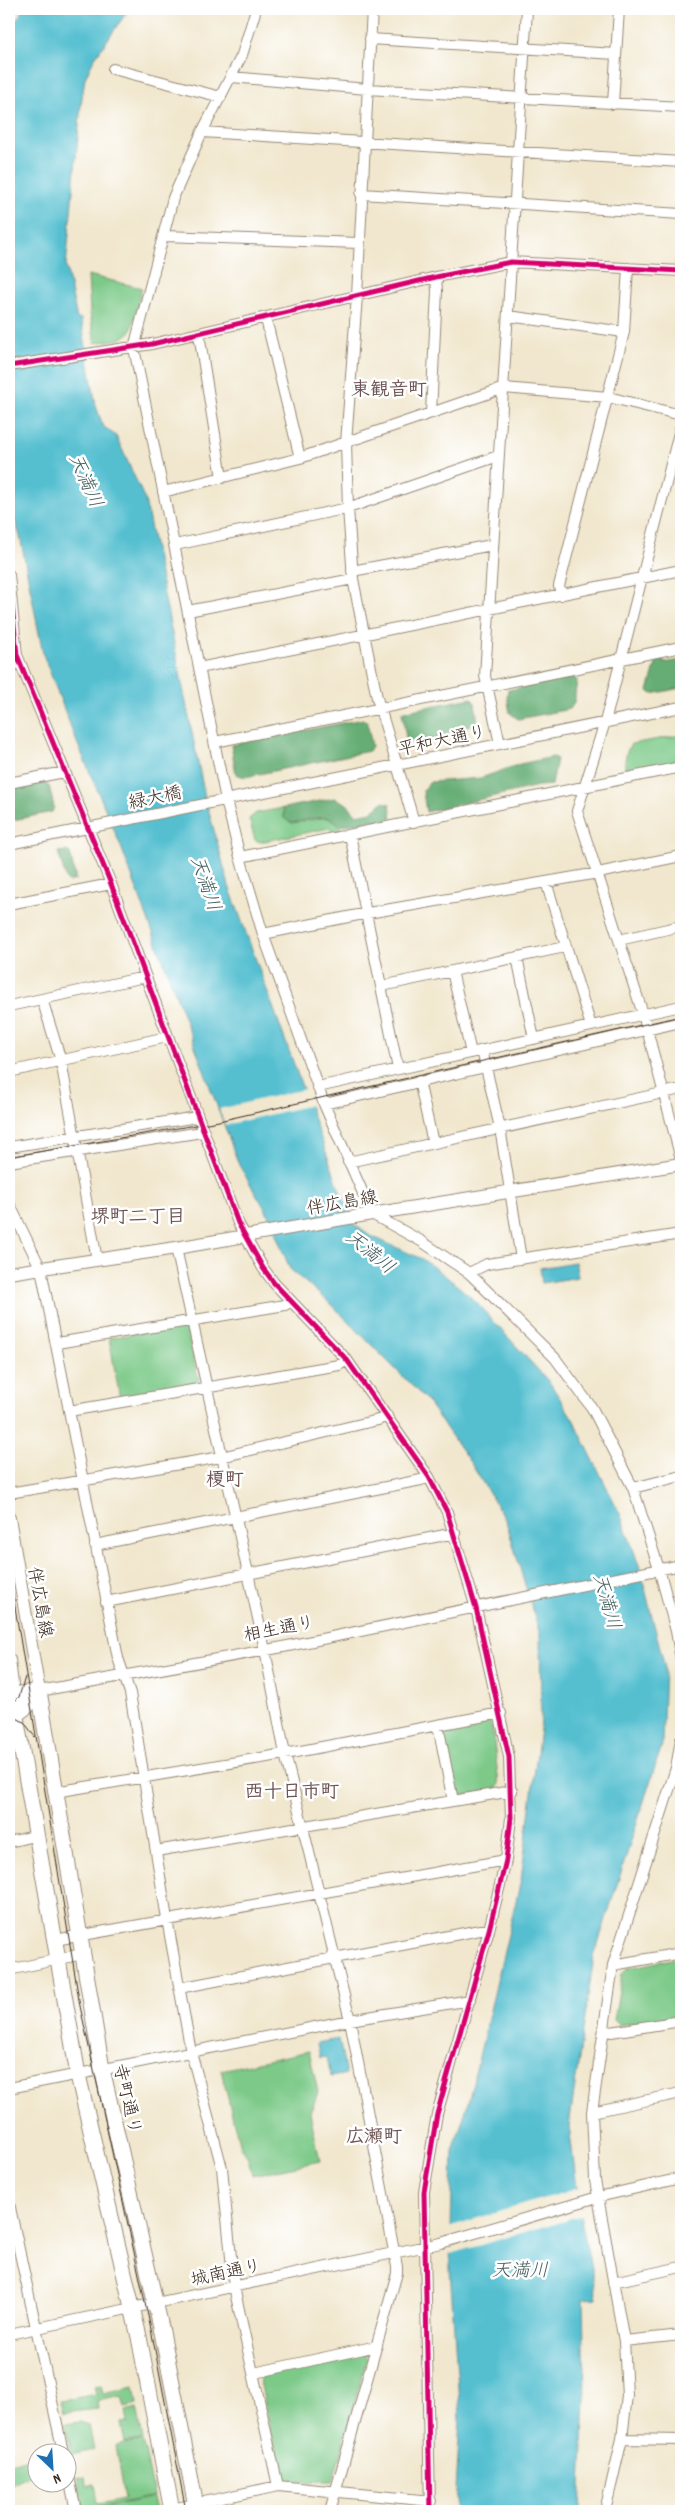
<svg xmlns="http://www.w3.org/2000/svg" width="690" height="2520" font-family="Dekko,'Klee One',sans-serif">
	<rect width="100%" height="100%" fill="#fff"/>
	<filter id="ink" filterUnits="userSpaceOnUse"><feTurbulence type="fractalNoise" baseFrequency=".02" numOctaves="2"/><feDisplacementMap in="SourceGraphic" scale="10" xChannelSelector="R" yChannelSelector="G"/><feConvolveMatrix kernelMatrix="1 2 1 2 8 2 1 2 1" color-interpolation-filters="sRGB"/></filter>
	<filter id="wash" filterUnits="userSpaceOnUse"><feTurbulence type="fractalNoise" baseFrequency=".0096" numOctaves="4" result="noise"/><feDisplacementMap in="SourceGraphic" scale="20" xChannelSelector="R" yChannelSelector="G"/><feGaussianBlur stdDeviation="1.12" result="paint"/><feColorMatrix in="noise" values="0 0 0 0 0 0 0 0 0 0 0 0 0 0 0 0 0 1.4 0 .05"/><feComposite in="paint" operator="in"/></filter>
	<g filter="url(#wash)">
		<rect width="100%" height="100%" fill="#f1e7ce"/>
		<!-- green -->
		<path fill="#7cc988" stroke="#5c7a53" d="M88,275L142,288L131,331L121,339L95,343L90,313Z
			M681,735V761L626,772C623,764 626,751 631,744Z
			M284,808V818L292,823L328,817L336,821L341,831L333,833L330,828L260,842L255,840L249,819L256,813Z
			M181,1326L187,1330L199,1382L195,1386L120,1399L109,1338Z
			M488,1721L492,1726L499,1784L497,1789L458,1796L454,1795L443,1733L446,1728Z
			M681,1957V2015L619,2025L614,2020L622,1974L628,1968Z
			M309,2051L318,2092L310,2113L320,2161L252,2175L248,2157L240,2147L221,2070Z
			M362,2353L367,2358L333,2481L288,2482L280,2475L260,2381L264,2374Z
			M101,2385L103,2394L134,2387L137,2404L125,2407L122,2396L97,2401L98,2409L63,2413L60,2401L96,2394L94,2386Z
			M137,2408L143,2439L125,2443L121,2423L128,2422L126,2411Z
			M80,2422L89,2425L94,2450L72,2455L65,2424Z
			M143,2440L154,2496L84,2511L77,2477L85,2478L86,2486L95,2484L98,2504L125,2499L116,2446Z
			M37,2456V2471L9,2485V2463Z
			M154,2497L157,2511H88Z"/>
		<!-- forest -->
		<path fill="#65ad74" stroke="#506c49" d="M662,658L664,663L681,660V688L652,694L648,691L657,660Z
			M574,677L577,680L574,703L570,709L518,719L510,713L507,696L508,690Z
			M471,698L475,703L478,723L459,728L436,739L412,742L406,738L402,712Z
			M363,719L367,722L372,746L369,751L245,777L236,774L231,745Z
			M553,757L557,759L552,785L538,786L426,812L423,791L430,782L481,778L520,764Z
			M44,783L49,786L54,807L52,812L9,821V794L16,788Z
			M335,798L347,804L357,815L371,812L383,802L390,804L392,819L378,823L373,820L340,826C330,811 308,820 292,823L284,818V808Z
			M66,851L70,853L76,880L68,882L66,879L58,852Z"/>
		<!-- water -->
		<path fill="#54bfd0" stroke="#487477" d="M24,9H129L94,59L85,78L81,104L66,266L77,319H81L96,406L103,426L116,436L145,500L205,797L229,886L339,1188L355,1225L371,1236L422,1259L443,1274L471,1297L550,1383L573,1419L620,1514L639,1565L665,1668L662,1745L594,1956L569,2126L581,2219L597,2298L583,2299L585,2397L580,2511H455L460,2417L450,2269L453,2151L468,2103L521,1880L541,1721L540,1635L506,1521L472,1465L427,1401L332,1305L290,1269L267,1212L239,1165L120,844L74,735L43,654L20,536L9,501V31Z
			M575,1262L578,1277L542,1283L540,1268Z
			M339,2039L346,2074L331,2077L327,2057L320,2058L317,2043Z"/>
		<!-- pier -->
		<path fill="#f1e7ce" d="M305,1089L311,1105L225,1125L219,1109Z
			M579,2188L582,2215L450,2254L448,2227Z"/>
	</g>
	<g filter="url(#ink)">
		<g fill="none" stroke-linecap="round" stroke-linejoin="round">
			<!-- minor casing -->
			<g stroke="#968876" stroke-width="12">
				<path id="minor" d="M256,9L242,55L202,132L173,198L134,348L226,800L240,857L263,934L324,1104L372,1214L421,1241L469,1273L555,1358L592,1408L633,1488L659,1569L676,1631L681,1660
					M372,9L357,296L346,443L348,508L353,579L377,698L414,822
					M370,39L616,54
					M113,69L221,97
					M232,77L367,89L681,107
					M613,104L619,9
					M202,132L681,162
					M361,194L681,214
					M164,236L359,243
					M508,316L624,332
					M266,319L300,458
					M199,334L222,478
					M9,366L152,344L436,277L511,262L681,271
					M431,413L437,291L436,277
					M681,425L605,722L577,811L643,1014L681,1159
					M163,492L300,458L504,388L608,397L681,415
					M175,545L348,508L498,456
					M352,571L492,545
					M9,575L17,655L111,884L238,1223L263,1268L274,1283L347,1360L429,1477L447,1512L476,1608L509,1757L511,1818L506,1860L489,1930L437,2114L424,2192L430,2511
					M561,595L559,586L624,332L628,268
					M188,611L353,579
					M199,668L681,570
					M215,742L681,647
					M500,744L485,676L527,9
					M9,783L64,772
					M350,835L398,1069
					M9,844L681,707
					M240,857L681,767
					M546,882L591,1026
					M9,904L111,884
					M263,934L368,913L598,873L681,856
					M619,940L681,926
					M517,957L534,1039
					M452,971L471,1053
					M382,986L565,947
					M42,999L61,1061L97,1260
					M9,1006L145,977
					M482,1050L500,1128L521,1259
					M9,1072L167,1037
					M419,1081L433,1143
					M318,1087L681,1006
					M324,1104L681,1022
					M9,1147L197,1117
					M9,1162L202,1132
					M348,1162L681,1089
					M9,1203L41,1269L118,1658L130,1693L167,1919L191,2052L222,2168L234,2287L278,2486
					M176,1248L265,1650L285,1754L350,2020L397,2267V2273L330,2511
					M469,1273L487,1264L681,1234
					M57,1343L285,1305L291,1301
					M69,1411L339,1365L347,1360
					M633,1488L681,1476
					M9,1493L221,1457L378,1420L387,1416
					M95,1545L421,1480L429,1477
					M106,1602L455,1533
					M39,1691L283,1647L681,1565
					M438,1725L453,1801
					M55,1792L285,1754L501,1713
					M9,1842L38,1835
					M156,1851L512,1791
					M55,1940L506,1860
					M613,1965L681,1953
					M9,1970L82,1954
					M179,1988L480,1930H489
					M604,2029L611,2032L681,2021
					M9,2088L350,2020L470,2000
					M592,2112L681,2093
					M9,2203L63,2452
					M613,2282L681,2267
					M9,2334L441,2243L598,2197L681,2178
					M624,2341L681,2335
					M254,2373L377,2346
					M622,2439L681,2440
					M68,2472L76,2511
					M172,2509L278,2486L431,2501
					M605,2511L622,2439L627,2395L624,2341L595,2180L592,2112L613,1965L676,1768L681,1739"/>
			</g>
			<!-- major casing -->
			<g stroke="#968876" stroke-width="14">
				<path id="major" d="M9,1273L176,1248L372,1214L681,1164
					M9,1518L39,1691
					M9,1660L16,1717"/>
			</g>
			<!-- highway casing -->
			<g stroke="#968876" stroke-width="17">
				<path id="highway" d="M39,1691L102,2069L162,2332L197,2511
					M9,1696L39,1691
					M16,1717L78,2075L139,2337L172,2511
					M9,1720L27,1706L39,1691"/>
			</g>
			<!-- minor -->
			<use href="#minor" stroke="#fff" stroke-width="10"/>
			<!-- major -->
			<use href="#major" stroke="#fff" stroke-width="12"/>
			<!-- highway -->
			<use href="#highway" stroke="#fff" stroke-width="15"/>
			<!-- tram -->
			<path stroke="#3b2a1e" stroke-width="1" d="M9,1157L219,1121L681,1016
				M9,1570L80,2006L152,2334L186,2511
				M9,1707L19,1697L25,1677
				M9,1714L24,1722L35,1737"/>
			<!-- cycleway casing -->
			<g stroke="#fff" stroke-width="8">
				<path id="cycleway" d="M9,366L152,344L436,277L511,262L681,271
					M9,575L17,655L111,884L238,1223L263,1268L274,1283L347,1360L429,1477L447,1512L476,1608L509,1757L511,1818L506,1860L489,1930L437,2114L424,2192L430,2511"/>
			</g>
			<!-- cycleway -->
			<use href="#cycleway" stroke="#d6006c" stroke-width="5"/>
		</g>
	</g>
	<g text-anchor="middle" stroke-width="5" stroke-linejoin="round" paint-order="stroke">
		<!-- street labels -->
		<g font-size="18" fill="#3b2a1e" stroke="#fff">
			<text transform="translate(442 740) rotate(-12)" y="6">平和大通り</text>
			<text transform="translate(155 797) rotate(-12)" y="6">緑大橋</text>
			<text transform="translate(342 1202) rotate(-10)" y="6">伴広島線</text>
			<text transform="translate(41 1602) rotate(80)" y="6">伴広島線</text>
			<text transform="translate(279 1628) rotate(-11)" y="6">相生通り</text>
			<text transform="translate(128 2099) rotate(77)" y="6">寺町通り</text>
			<text transform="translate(226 2272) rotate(-12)" y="6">城南通り</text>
		</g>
		<!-- neighbourhood labels -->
		<g font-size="19" font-weight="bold" fill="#6d5353" stroke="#fff">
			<text x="389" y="395">東観音町</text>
			<text x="138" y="1222">堺町二丁目</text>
			<text x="225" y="1485">榎町</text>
			<text x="292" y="1797">西十日市町</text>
			<text x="374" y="2142">広瀬町</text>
		</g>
		<!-- water labels -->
		<g font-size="19" font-style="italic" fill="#445e5c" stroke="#fff">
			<text transform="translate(87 480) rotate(66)" y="7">天満川</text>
			<text transform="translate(207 883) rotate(71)" y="7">天満川</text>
			<text transform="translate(371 1251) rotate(39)" y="7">天満川</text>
			<text transform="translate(608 1601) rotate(74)" y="7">天満川</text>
			<text x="520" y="2276">天満川</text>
		</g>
	</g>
	<!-- margin -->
	<rect width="690" height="2520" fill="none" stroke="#fff" stroke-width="30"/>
	<!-- north arrow -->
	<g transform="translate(52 2468) rotate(155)"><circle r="24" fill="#ffffff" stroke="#b1aaa5"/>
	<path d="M0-4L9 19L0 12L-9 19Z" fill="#1f6fb2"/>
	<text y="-8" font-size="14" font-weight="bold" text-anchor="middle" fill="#3b2a1e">N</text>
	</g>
</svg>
